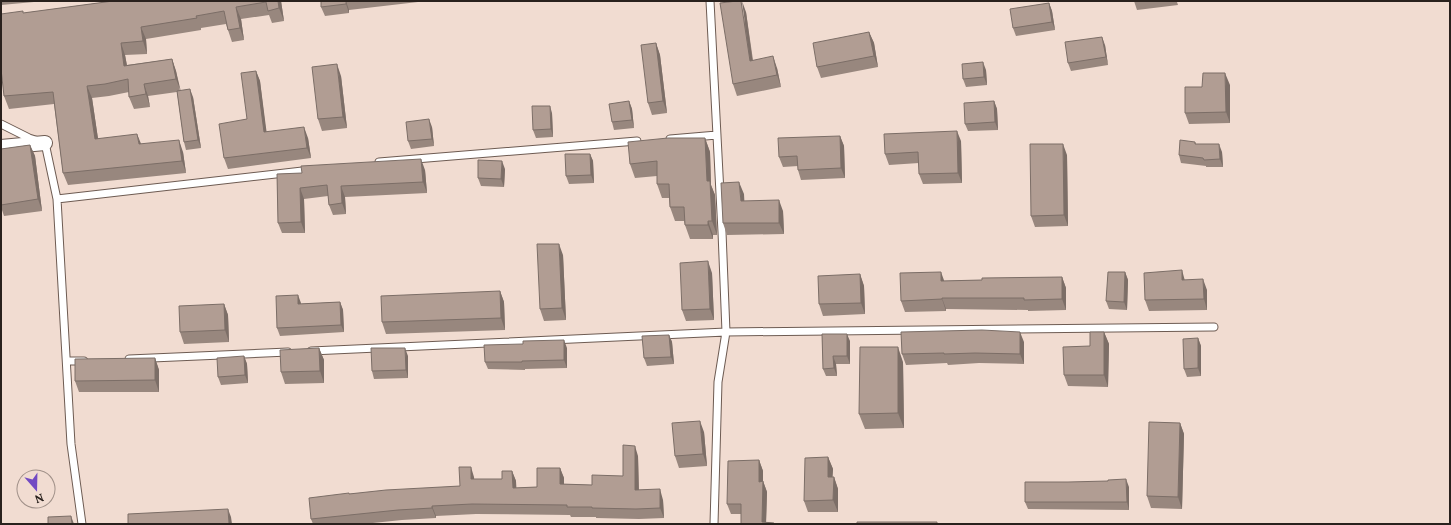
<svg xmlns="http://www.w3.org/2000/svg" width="1451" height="525" font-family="Lora,serif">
	<rect width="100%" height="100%" fill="#f1dcd1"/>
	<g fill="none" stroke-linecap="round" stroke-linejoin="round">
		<!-- service casing -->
		<g stroke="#6d5b52" stroke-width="9">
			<path id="service" d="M710,1L722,232L726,332L718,382L714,524
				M1,124L29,138L45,143L57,199L71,444L82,524
				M670,139L717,135
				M379,162L637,141
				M57,199L311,170
				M311,351L726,332L1214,327
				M129,359L288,352
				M67,361H84"/>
		</g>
		<!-- minor casing -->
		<g stroke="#6d5b52" stroke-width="16">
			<path id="minor" d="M1,147L45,143"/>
		</g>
		<!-- service -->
		<use href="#service" stroke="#fff" stroke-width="7"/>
		<!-- minor -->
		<use href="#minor" stroke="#fff" stroke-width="14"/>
	</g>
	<!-- wall -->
	<path fill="#98877e" d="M1,1H33L34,2L1,5Z
		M113,1H281L284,21L272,23L269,15L241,19L244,40L232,42L226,24L201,28V30L146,39L147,54L125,55L127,65L172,59L176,71L180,91L193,97L201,148L186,150L184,142L177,92L148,96L150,107L134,109L129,97V92L109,96L92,98L98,139L141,144L183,152L186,173L68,185L63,173L54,104L9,109L4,96L24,13Z
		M321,1H418V2L349,10V13L325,16L321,7Z
		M1134,1H1189L1177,2L1178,5L1137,10Z
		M1049,3L1052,11L1055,30L1016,36L1013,28Z
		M746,12L753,60L777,68L781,87L737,96L733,84Z
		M869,32L874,43L878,67L821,78L817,67Z
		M656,43L660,55L667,113L652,115L648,103Z
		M1105,45L1108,65L1071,71L1068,63Z
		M986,70L987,85L966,87L963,79Z
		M256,71L260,81L266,132L308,138L311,158L228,169L224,158L247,119Z
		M341,76L347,128L322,131L318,119Z
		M1230,85V123L1189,124L1185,113L1202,87Z
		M629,101L632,109L634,128L614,130L612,122Z
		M994,101L997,109L998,130L968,131L965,124Z
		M552,113L553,137L536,138L533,130Z
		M432,127L434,146L411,149L408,141Z
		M840,136L844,146L845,178L801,180L798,170V166L783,167L779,157Z
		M705,138L710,152L711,185L715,195L717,235H713V239H690L685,225L684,221H675L670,207L669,198H662L657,184V176L635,178L630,164Z
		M961,141L962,183L923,184L919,174V163L889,165L885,154Z
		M1195,142L1196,144L1222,152L1223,167H1206V166L1181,163L1179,155Z
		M30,145L35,156L42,211L4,216L1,207V149Z
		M590,154L593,161L594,183L569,184L566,176Z
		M1067,155L1068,226L1035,227L1031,216Z
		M505,169L504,187L481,186L478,178Z
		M425,170L427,193L345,197L346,214L333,215L329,205L328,196L304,199L305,233H282L278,223L277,174Z
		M744,194V201L783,211L784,234L727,235L723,223Z
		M563,255L566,320L544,321L540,309Z
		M1125,272L1128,280L1127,310L1109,309L1106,301Z
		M712,273L714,320L686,321L682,310Z
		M860,274L864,286L865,314L823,316L819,304Z
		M1062,277L1066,288V310L1028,311V310L946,309V311L905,312L901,301L944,281L982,280Z
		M1185,280L1207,290V310L1149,311L1145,300Z
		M500,291L504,302L505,330L386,334L382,322Z
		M340,302L343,310L344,332L280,336L277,328L301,303V304Z
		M224,304L228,315L229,342L184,344L180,332Z
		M1104,332L1109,344L1108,387L1068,386L1064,375L1090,346Z
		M822,334L850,341V364H836L837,376H826L823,369Z
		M669,335L672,342L674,364L647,366L644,358Z
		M1198,338L1201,346V376L1187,377L1184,369Z
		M1024,342V364L979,363L948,365L947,363L906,365L902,354Z
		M319,348L324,360V383L285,384L281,372Z
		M567,348V368L525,369V370L488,369L485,362Z
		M244,356L247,364L248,383L221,385L218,377Z
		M408,356V378L374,379L372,371Z
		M155,358L159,370V392H79L75,381Z
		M903,362L904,428L865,429L859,414Z
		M1180,423L1184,434L1182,509L1151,508L1147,496Z
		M704,432L707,466L679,468L675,456Z
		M638,456L639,490L663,500L664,518L639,519L596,518V517H571L570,515L476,514L436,516V518L402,520L363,524H313L311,519L349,494L460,486L474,477V479H502L512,471L516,481V488L537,487L560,468L564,478V484L592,485L623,476Z
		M828,457L833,469L832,477H834L838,489V512H808L804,501Z
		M759,460L763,471V481L767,492L766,522L774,523L775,524H741V514H731L727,504Z
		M1129,487V510L1028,509L1025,502Z"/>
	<!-- shaded-wall -->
	<path fill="#7c6e67" d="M278,1H281L284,21L279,8Z
		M346,1L349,10V13L346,4Z
		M742,1L746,12L754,72L750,61Z
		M1049,3L1052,11L1055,30L1052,22Z
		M236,7L241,19L244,40L240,28Z
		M141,27L146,39L147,54L143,41Z
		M869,32L874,43L878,67L874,56Z
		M1102,37L1105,45L1108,65L1106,57Z
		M121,43L125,55L129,78L124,66Z
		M656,43L660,55L667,113L663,101Z
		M773,56L777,68L781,87L777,75Z
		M172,59L176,71L181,92L176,79Z
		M983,62L986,70L987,85L984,77Z
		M337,64L341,76L347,128L343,117Z
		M256,71L260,81L268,143L264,132Z
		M1225,73L1230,85V123L1226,112Z
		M144,84L148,96L150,107L146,94Z
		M87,86L92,98L100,152L95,139Z
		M190,89L193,97L201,148L198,140Z
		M629,101L632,109L634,128L632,120Z
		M994,101L997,109L998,130L995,122Z
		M550,106L552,113L553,137L551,129Z
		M429,119L432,127L434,146L432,139Z
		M304,127L308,138L311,158L307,148Z
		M957,131L961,141L962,183L958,173Z
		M137,134L142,146L139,144Z
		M840,136L844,146L845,178L841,168Z
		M705,138L710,152L711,185L715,195L717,235L712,221L707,181Z
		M179,140L183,152L186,173L182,161Z
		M1063,144L1067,155L1068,226L1064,215Z
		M1219,144L1222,152L1223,167L1220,159Z
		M30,145L35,156L42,211L38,199Z
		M590,154L593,161L594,183L591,175Z
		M421,159L425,170L427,193L423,182Z
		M502,161L505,169L504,187L501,179Z
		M739,182L744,194L745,213L741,201Z
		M341,186L345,197L346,214L342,203Z
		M300,188L304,199L305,233L301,222Z
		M779,200L783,211L784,234L779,223Z
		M708,221L713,235V239L708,225Z
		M559,244L563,255L566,320L562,308Z
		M708,261L712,273L714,320L710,309Z
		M1182,270L1185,281L1182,280Z
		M941,272L945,283L941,281Z
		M1125,272L1128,280L1127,310L1124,302Z
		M860,274L864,286L865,314L861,303Z
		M1062,277L1066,288V310L1062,299Z
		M1203,279L1207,290V310L1204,299Z
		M500,291L504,302L505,330L501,318Z
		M298,295L301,303V312L298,304Z
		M942,298L946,309V311L942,299Z
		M340,302L343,310L344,332L341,325Z
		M224,304L228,315L229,342L225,330Z
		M1020,332L1024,342V364L1020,354Z
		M1104,332L1109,344L1108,387L1104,375Z
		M847,334L850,341V364L847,356Z
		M669,335L672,342L674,364L671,357Z
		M1198,338L1201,346V376L1198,368Z
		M564,340L567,348V368L564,360Z
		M898,347L903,362L904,428L898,413Z
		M319,348L324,360V383L320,371Z
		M405,348L408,356V378L406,370Z
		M244,356L247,364L248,383L245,375Z
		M833,356L836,364L837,376L834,368Z
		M155,358L159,370V392L155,380Z
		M700,421L704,432L707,466L703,454Z
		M1180,423L1184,434L1182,509L1178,497Z
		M635,446L638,456L639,500L635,490Z
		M828,457L833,469L832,489L828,477Z
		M759,460L763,471V492L759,482Z
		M471,467L474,477L475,489L471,479Z
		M560,468L564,478V494L560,484Z
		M512,471L516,481L517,498L513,488Z
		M834,477L838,489V512L833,500Z
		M1126,479L1129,487V510L1127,502Z
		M763,481L767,492L766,524L762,522Z
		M660,489L663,500L664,518L660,508Z
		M432,506L436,516V518L432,508Z
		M228,509L231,517L232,524H229Z
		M71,516L74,524H72Z"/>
	<!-- building -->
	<path fill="#b19d93" stroke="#7c6e67" d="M113,1H278L279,8L268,11L266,2L236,7L240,28L228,30L224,11L196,16L197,18L141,27L143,41L121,43L124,66L172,59L176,79L144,84L146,94L129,97L128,79L105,84L87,86L95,139L137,134L139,144L179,140L182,161L63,173L53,92L4,96L1,69V14L23,11V13Z
		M321,1H346V4L321,7Z
		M737,1H741L750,61L773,56L777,75L733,84L720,3Z
		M1049,3L1052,22L1013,28L1010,9Z
		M869,32L874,56L817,67L813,43Z
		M1102,37L1106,57L1068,63L1065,42Z
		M656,43L663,101L648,103L641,45Z
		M983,62L984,77L963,79L962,64Z
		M337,64L343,117L318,119L312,67Z
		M256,71L264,132L304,127L307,148L224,158L219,124L247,119L241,73Z
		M1203,73H1225L1226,112L1185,113V87H1202Z
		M190,89L198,140L184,142L177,91Z
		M629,101L632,120L612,122L609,104Z
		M994,101L995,122L965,124L964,103Z
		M532,106H550L551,129L533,130Z
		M429,119L432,139L408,141L406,122Z
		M957,131L958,173L919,174L918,152L885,154L884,134Z
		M840,136L841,168L798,170L797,156L779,157L778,138Z
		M668,138H705L707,181H710L712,221H708V225H685L684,207H670L669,184H657V161L630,164L628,142Z
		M1180,140L1195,142V144H1219L1220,159L1204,160L1203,158L1179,155Z
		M1030,144H1063L1064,215L1031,216Z
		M30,145L38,199L1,205V149Z
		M565,154H590L591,175L566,176Z
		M421,159L423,182L341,186L342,203L329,205L327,185L300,188L301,222L278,223L277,174L302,173L301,166Z
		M478,160L502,161L501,179L478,178Z
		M739,182L741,201L779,200V223H723L721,183Z
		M537,244H559L562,308L540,309Z
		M708,261L710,309L682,310L680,263Z
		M1182,270V280L1203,279L1204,299L1145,300L1144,273Z
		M941,272V281L982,280V278L1062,277V299L1024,300V298H942V299L901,301L900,273Z
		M1108,272H1125L1124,302L1106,301Z
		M860,274L861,303L819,304L818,276Z
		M500,291L501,318L382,322L381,296Z
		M298,295V304L340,302L341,325L277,328L276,296Z
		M224,304L225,330L180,332L179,306Z
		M982,330L1020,332V354L975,353L944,354V353L902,354L901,332Z
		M1090,332H1104V375H1064L1063,347L1090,346Z
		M822,334H847V356H833L834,368L823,369Z
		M669,335L671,357L644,358L642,336Z
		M1198,338V368L1184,369L1183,339Z
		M564,340V360L522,361V362H485L484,345L523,344V341Z
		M860,347H898V413L859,414Z
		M319,348L320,371L281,372L280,350Z
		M371,348H405L406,370L372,371Z
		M244,356L245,375L218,377L217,358Z
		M155,358V380L75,381V359Z
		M700,421L703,454L675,456L672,423Z
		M1149,422L1180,423L1178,497L1147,496Z
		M623,445L635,446V490L660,489V508L636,509L592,508V507H567V505L472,504L432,506V508L398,510L311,519L309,498L349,493V494L386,490L460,486L459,467H471V479H502V471H512L513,488L537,487V468H560V484L592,485V475L623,476Z
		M828,457V477H834L833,500L804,501L805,458Z
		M759,460V482L763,481L762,522L774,523V524H741V504H727L728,461Z
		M1126,479L1127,502H1025V482H1068L1108,481V480Z
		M228,509L229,524H128V514Z
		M71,516L72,524H48V517Z
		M857,522H937V524H857Z"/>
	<!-- border -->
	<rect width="1451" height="525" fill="none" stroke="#29211d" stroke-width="4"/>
	<!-- north arrow -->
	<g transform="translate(36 489) rotate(160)"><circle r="19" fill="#f1dcd1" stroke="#a19189"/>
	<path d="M0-3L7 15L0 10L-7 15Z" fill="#724ac3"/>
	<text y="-6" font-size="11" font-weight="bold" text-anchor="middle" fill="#29211d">N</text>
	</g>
</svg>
